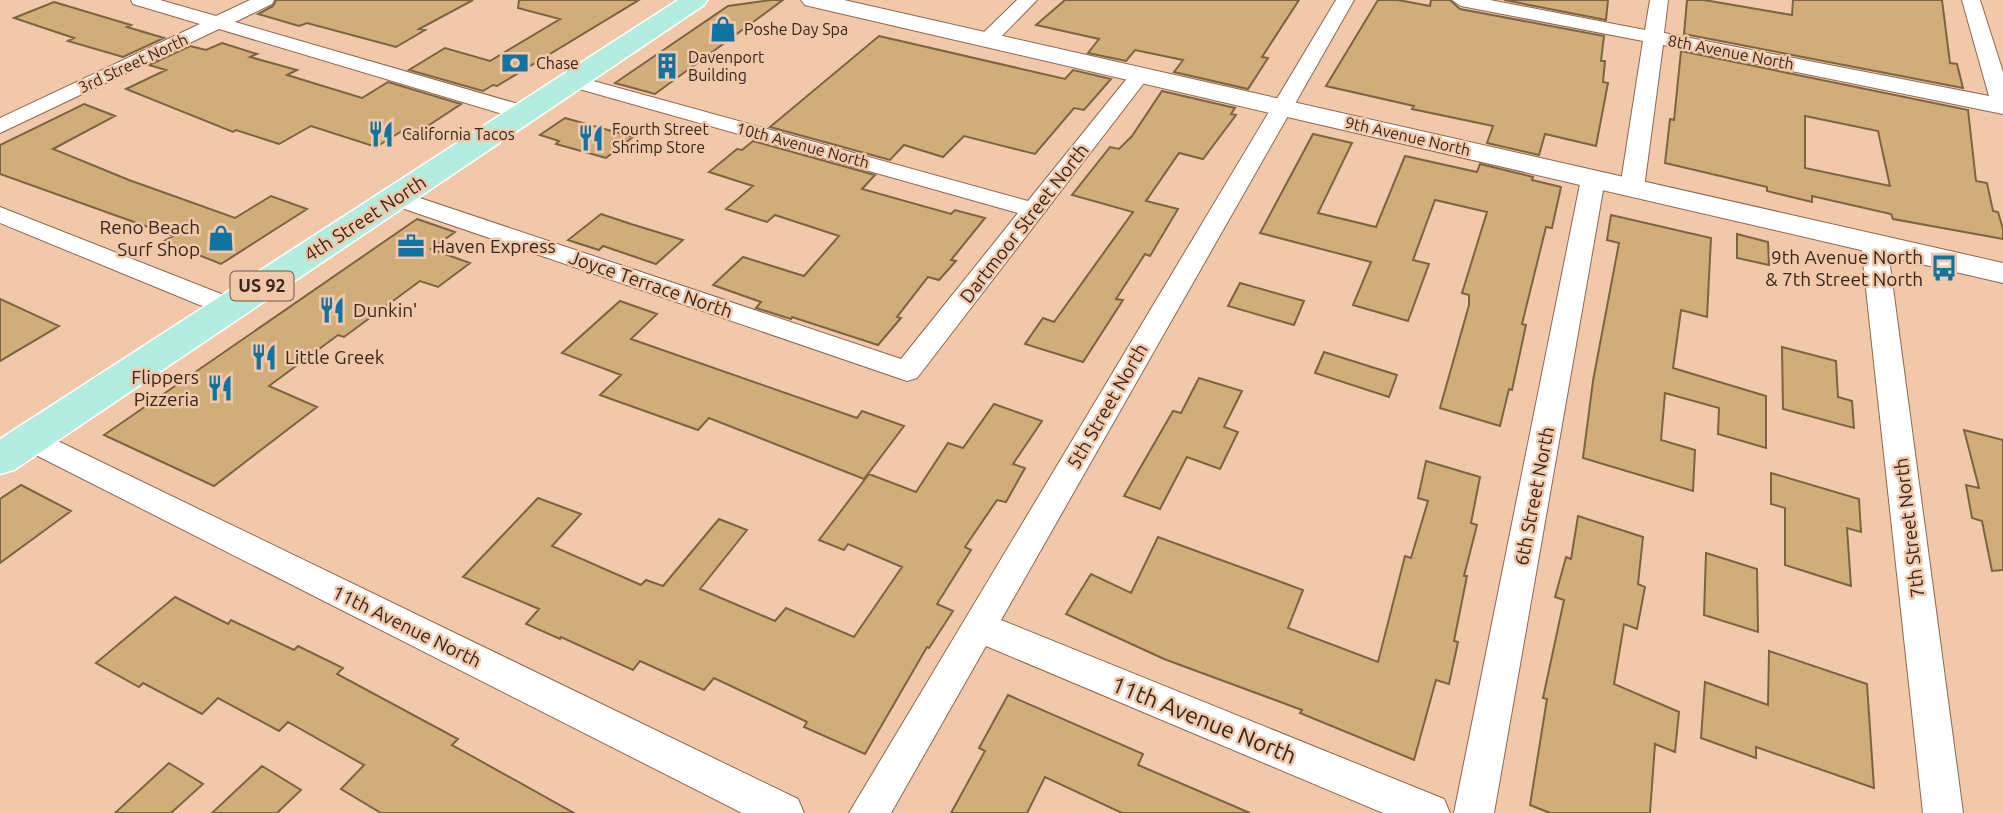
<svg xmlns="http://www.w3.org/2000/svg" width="2003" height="813" font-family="Ubuntu,sans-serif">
	<rect width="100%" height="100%" fill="#f2c8ab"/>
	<!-- building -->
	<path fill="#d1ad79" stroke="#7d6440" stroke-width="2" fill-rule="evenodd" d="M276,0H473L419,29L425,30L396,47L307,23L299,26L258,14L273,6Z
		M519,0H639L497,86L493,85L483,91L409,70L445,48L490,61L560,19L518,8Z
		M771,0H783L655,94L615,83L728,6Z
		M1065,0H1299L1262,57L1268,58L1248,89L1174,72L1183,60L1135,50L1126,61L1088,53L1099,39L1036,25Z
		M1378,0H1398L1430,6L1431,0H1450L1460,9L1604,36L1601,61H1605L1603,82L1608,83L1596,146L1545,134L1539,155L1487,143L1493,126L1412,109L1414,106L1326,86Z
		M1504,0H1608L1606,20Z
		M1687,0H1704L1792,15L1793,0H1942L1950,63L1957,64L1963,88L1684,34Z
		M54,2L131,25L127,27L164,38L123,57L68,41L74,38L14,18Z
		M879,36L1065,79L1073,70L1111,79L1084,110L1074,108L1035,154L964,136L943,157L904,145L890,160L770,127Z
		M222,43L257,54L250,57L297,70L287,75L362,98L388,82L461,104L414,135L402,131L376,147L311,126L279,144L236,130L233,132L126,89L166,70L149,65L190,46L206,50Z
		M1681,51L1968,110L1976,181L1987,183L1993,211L1998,212L2003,229V239L1893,219L1891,214L1812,196V202L1767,191V187L1665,163L1670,119L1674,120ZM1805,116L1878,131L1890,186L1805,168Z
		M1162,91L1235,108L1231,114L1236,115L1203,159L1179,153L1146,201L1178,209L1150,256L1145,254L1116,299L1123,300L1083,362L1025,344L1043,318L1054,322L1133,212L1072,195L1110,147L1119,149L1132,136Z
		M84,104L115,116L53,149L129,180L235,218L271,196L307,209L221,264L164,241L173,236L0,174V145Z
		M565,118L633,137L606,158L556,144L559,141L540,135Z
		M1313,134L1352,143L1318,213L1376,227L1405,156L1477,172L1480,164L1533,177L1532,180L1561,187L1552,228L1546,227L1522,324L1526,325L1512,390L1509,389L1500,426L1440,408L1469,305V295L1462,293L1487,212L1435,200L1413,260L1429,264L1408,321L1353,305L1371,262L1260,233Z
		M753,141L875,175L862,189L951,214L955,210L985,218L951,260L956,261L939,280L928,277L897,317L901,318L878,345L792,317L791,319L756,308L761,302L713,285L743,257L804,276L839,236L775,215L767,222L726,209L753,186L709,172L737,149L742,150Z
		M601,214L631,224L683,240L656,264L603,246L599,250L568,240Z
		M1611,215L1711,238L1707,317L1681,310L1673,368L1766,396V448L1718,434L1719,408L1665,393L1661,440L1695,450L1693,491L1583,458L1593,381L1619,243L1607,240Z
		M417,219L455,232L431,249L470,263L438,287L420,281L344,337L338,335L269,386L317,407L214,486L104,435Z
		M1737,234L1768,242L1769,265L1737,258Z
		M1240,283L1304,301L1294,325L1228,306Z
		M0,299L59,326L0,361Z
		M620,301L657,314L631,339L857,418L862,411L904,426L864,479L709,418L698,430L600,395L621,375L562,353Z
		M1782,347L1836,361L1838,397L1852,401L1854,428L1783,409Z
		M1324,352L1397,375L1389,397L1315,373Z
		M1199,378L1242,391L1224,427L1238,432L1220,469L1187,457L1160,509L1124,496L1173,411L1181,413Z
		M994,404L1042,421L1013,464L1025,468L1006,502L997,500L965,547L971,550L937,604L953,611L929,648L927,647L865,754L804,727L807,722L714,678L704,690L640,661L633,670L561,637L560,639L526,624L539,609L463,577L538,498L581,514L552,546L641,585L646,580L663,586L719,519L747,530L700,589L775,621L786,608L854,637L902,567L848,544L844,550L819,540L869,474L916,492L948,443L963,448Z
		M1964,430L2003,440V570L1992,571L1982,521L1972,518L1966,485L1979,488Z
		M1426,461L1480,477L1471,523L1477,525L1464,576H1467L1454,641L1458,642L1449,684L1436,680L1414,760L1300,713L1302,710L1164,659L1066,614L1091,574L1131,593L1158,537L1303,590L1288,628L1378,662L1405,556L1411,558L1428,501L1418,498Z
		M1771,473L1859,499L1861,532L1847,528L1851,586L1785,565V508L1771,504Z
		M21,485L71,511L0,563V499Z
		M1578,516L1643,537L1638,584L1645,587L1637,629L1624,624L1614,684L1679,712L1675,752L1655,744L1650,813H1550L1530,805L1547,699L1543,698L1564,600L1555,597L1566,557L1571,559Z
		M1706,553L1757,569L1758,632L1704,615Z
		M175,597L228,624L231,620L294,650L298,646L343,668L337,674L458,739L452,745L574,813H381L341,789L364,765L288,722L279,731L218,698L202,714L143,683L139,687L96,663Z
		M1769,651L1867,684L1874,788L1756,747V758L1701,738L1705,682L1768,705Z
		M1008,695L1143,754L1138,765L1250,813H1122L1045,777L1027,813H951L985,751L979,748Z
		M169,763L203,784L171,813H115Z
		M262,766L301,790L277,813H212Z"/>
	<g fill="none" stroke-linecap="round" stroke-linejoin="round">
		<!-- minor casing -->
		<g stroke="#8d684e" stroke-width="2">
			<path id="minor" d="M131,0H160L216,16L250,0H274L272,4L235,22L532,108L535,113L532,118H516L219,29L0,133V118L200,24L133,4Z
				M1017,0H1037L994,44H980L977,40L980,36Z
				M1336,0H1354L1001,620L1444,799L1450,813H1383L986,646L891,813H849Z
				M1452,0H1490L1645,30L1650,0H1668L1664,33L1989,96L1962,0H1980L2003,72V114L1663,45L1644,188L1640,193L1632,195L1624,193L1620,188L1643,41L1461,6Z
				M1140,69L1147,71L1150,75L1147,79L917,378L907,381L387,203L384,198L387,193L396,191L405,193L901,359L1018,213L565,85L561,81L565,77H579L1028,201L1133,71Z
				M1593,172L1601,174L1605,179L1494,813H1454L1581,179L1585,174Z
				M0,207L239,301L243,307L239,313L229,316L219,313L0,223Z
				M1874,235L1883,238L1887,243L1963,813H1923L1861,243L1865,238Z
				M31,428L798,799L804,813H742L20,447L16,439L20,431Z"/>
		</g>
		<!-- tertiary casing -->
		<g stroke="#8d684e" stroke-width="2">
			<path id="tertiary" d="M801,0H844L2003,263V283L813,7L805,5Z"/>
		</g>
		<!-- primary casing -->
		<g stroke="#fff" stroke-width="3">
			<path id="primary" d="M678,0H707L704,5L14,470L0,474V439Z"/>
		</g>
		<!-- minor -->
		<use href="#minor" fill="#fff" fill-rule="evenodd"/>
		<!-- tertiary -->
		<use href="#tertiary" fill="#fff" fill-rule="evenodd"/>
		<!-- primary -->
		<use href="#primary" fill="#b2eddf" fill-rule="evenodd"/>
	</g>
	<!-- icons -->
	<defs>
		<g id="shop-bare" transform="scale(2.1)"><path d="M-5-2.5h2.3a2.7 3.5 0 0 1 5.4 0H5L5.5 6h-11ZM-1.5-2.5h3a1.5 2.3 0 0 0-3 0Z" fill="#1173a0" stroke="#f2c8ab" stroke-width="2.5" paint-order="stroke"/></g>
		<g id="bank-bare" transform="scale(2.1)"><path d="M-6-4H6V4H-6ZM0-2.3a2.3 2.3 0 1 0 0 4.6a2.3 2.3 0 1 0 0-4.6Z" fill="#1173a0" stroke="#f2c8ab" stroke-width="2.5" paint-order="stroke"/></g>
		<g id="building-bare" transform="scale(2.1)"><path d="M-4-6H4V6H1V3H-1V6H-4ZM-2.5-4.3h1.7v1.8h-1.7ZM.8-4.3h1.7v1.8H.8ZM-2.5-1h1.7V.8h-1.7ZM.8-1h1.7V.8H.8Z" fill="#1173a0" stroke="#f2c8ab" stroke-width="2.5" paint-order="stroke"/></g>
		<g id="restaurant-bare" transform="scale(2.1)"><path d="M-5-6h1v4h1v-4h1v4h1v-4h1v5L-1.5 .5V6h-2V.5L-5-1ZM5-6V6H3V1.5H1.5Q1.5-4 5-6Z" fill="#1173a0" stroke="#f2c8ab" stroke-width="2.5" paint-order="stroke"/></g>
		<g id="office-bare" transform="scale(2.1)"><path d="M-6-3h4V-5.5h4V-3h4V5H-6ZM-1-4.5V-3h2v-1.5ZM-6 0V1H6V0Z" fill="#1173a0" stroke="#f2c8ab" stroke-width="2.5" paint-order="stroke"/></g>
		<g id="bus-bare" transform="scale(2.1)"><path d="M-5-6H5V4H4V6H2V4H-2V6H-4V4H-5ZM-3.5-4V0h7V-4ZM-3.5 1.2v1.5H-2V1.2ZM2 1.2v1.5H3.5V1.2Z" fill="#1173a0" stroke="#f2c8ab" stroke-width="2.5" paint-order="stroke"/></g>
	</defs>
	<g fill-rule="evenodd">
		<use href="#shop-bare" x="723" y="29"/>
		<use href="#bank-bare" x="515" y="63"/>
		<use href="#building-bare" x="667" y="66"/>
		<use href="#restaurant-bare" x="381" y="134"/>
		<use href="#restaurant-bare" x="591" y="138"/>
		<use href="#shop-bare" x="221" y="238"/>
		<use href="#office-bare" x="411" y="246"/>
		<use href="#bus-bare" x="1944" y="268"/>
		<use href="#restaurant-bare" x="332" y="310"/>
		<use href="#restaurant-bare" x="264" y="357"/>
		<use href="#restaurant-bare" x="220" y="388"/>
	</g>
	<g text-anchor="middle" stroke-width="5" stroke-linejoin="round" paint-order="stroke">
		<!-- far-poi labels -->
		<g font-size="16" fill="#37271c" stroke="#f2c8ab" text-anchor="start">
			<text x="744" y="35">Poshe Day Spa</text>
			<text x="688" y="63">Davenport<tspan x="688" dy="18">Building</tspan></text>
			<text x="536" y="69">Chase</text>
			<text x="612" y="135">Fourth Street<tspan x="612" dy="18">Shrimp Store</tspan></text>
			<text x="402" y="140">California Tacos</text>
		</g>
		<!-- far-street labels -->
		<g font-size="16" fill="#37271c" stroke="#f2c8ab">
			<text transform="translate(1731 52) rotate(11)" y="6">8th Avenue North</text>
			<text transform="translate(133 63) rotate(-25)" y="6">3rd Street North</text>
			<text transform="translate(1408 136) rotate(13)" y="6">9th Avenue North</text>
			<text transform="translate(803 145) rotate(15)" y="6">10th Avenue North</text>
		</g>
		<!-- shield labels -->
		<rect fill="#f2c8ab" stroke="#6f5747" stroke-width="2" x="230.5" y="271.5" width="63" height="29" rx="5"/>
		<g font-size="18" font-weight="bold" fill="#37271c">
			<text x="262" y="292">US 92</text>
		</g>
		<!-- street labels -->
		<g font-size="19" fill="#37271c" stroke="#f2c8ab">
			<text transform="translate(365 218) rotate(-33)" y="7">4th Street North</text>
			<text transform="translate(1024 223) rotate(-52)" y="7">Dartmoor Street North</text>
			<text transform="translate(651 284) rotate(19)" y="7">Joyce Terrace North</text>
			<text transform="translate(1107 406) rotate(-60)" y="7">5th Street North</text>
			<text transform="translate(1534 496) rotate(-79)" y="7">6th Street North</text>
			<text transform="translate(1909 528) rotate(-97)" y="7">7th Street North</text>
			<text transform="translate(407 626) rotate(26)" y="7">11th Avenue North</text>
		</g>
		<!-- poi labels -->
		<g font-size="19" fill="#37271c" stroke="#f2c8ab" text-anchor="end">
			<text x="200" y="234">Reno Beach<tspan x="200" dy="22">Surf Shop</tspan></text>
			<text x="432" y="253" text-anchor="start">Haven Express</text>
			<text x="1923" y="264">9th Avenue North<tspan x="1923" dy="22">&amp; 7th Street North</tspan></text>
			<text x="353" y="317" text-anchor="start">Dunkin'</text>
			<text x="285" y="364" text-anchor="start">Little Greek</text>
			<text x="199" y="384">Flippers<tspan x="199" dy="22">Pizzeria</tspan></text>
		</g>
		<!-- near-street labels -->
		<g font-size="23" fill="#37271c" stroke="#f2c8ab">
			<text transform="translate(1204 720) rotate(22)" y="8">11th Avenue North</text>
		</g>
	</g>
</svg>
